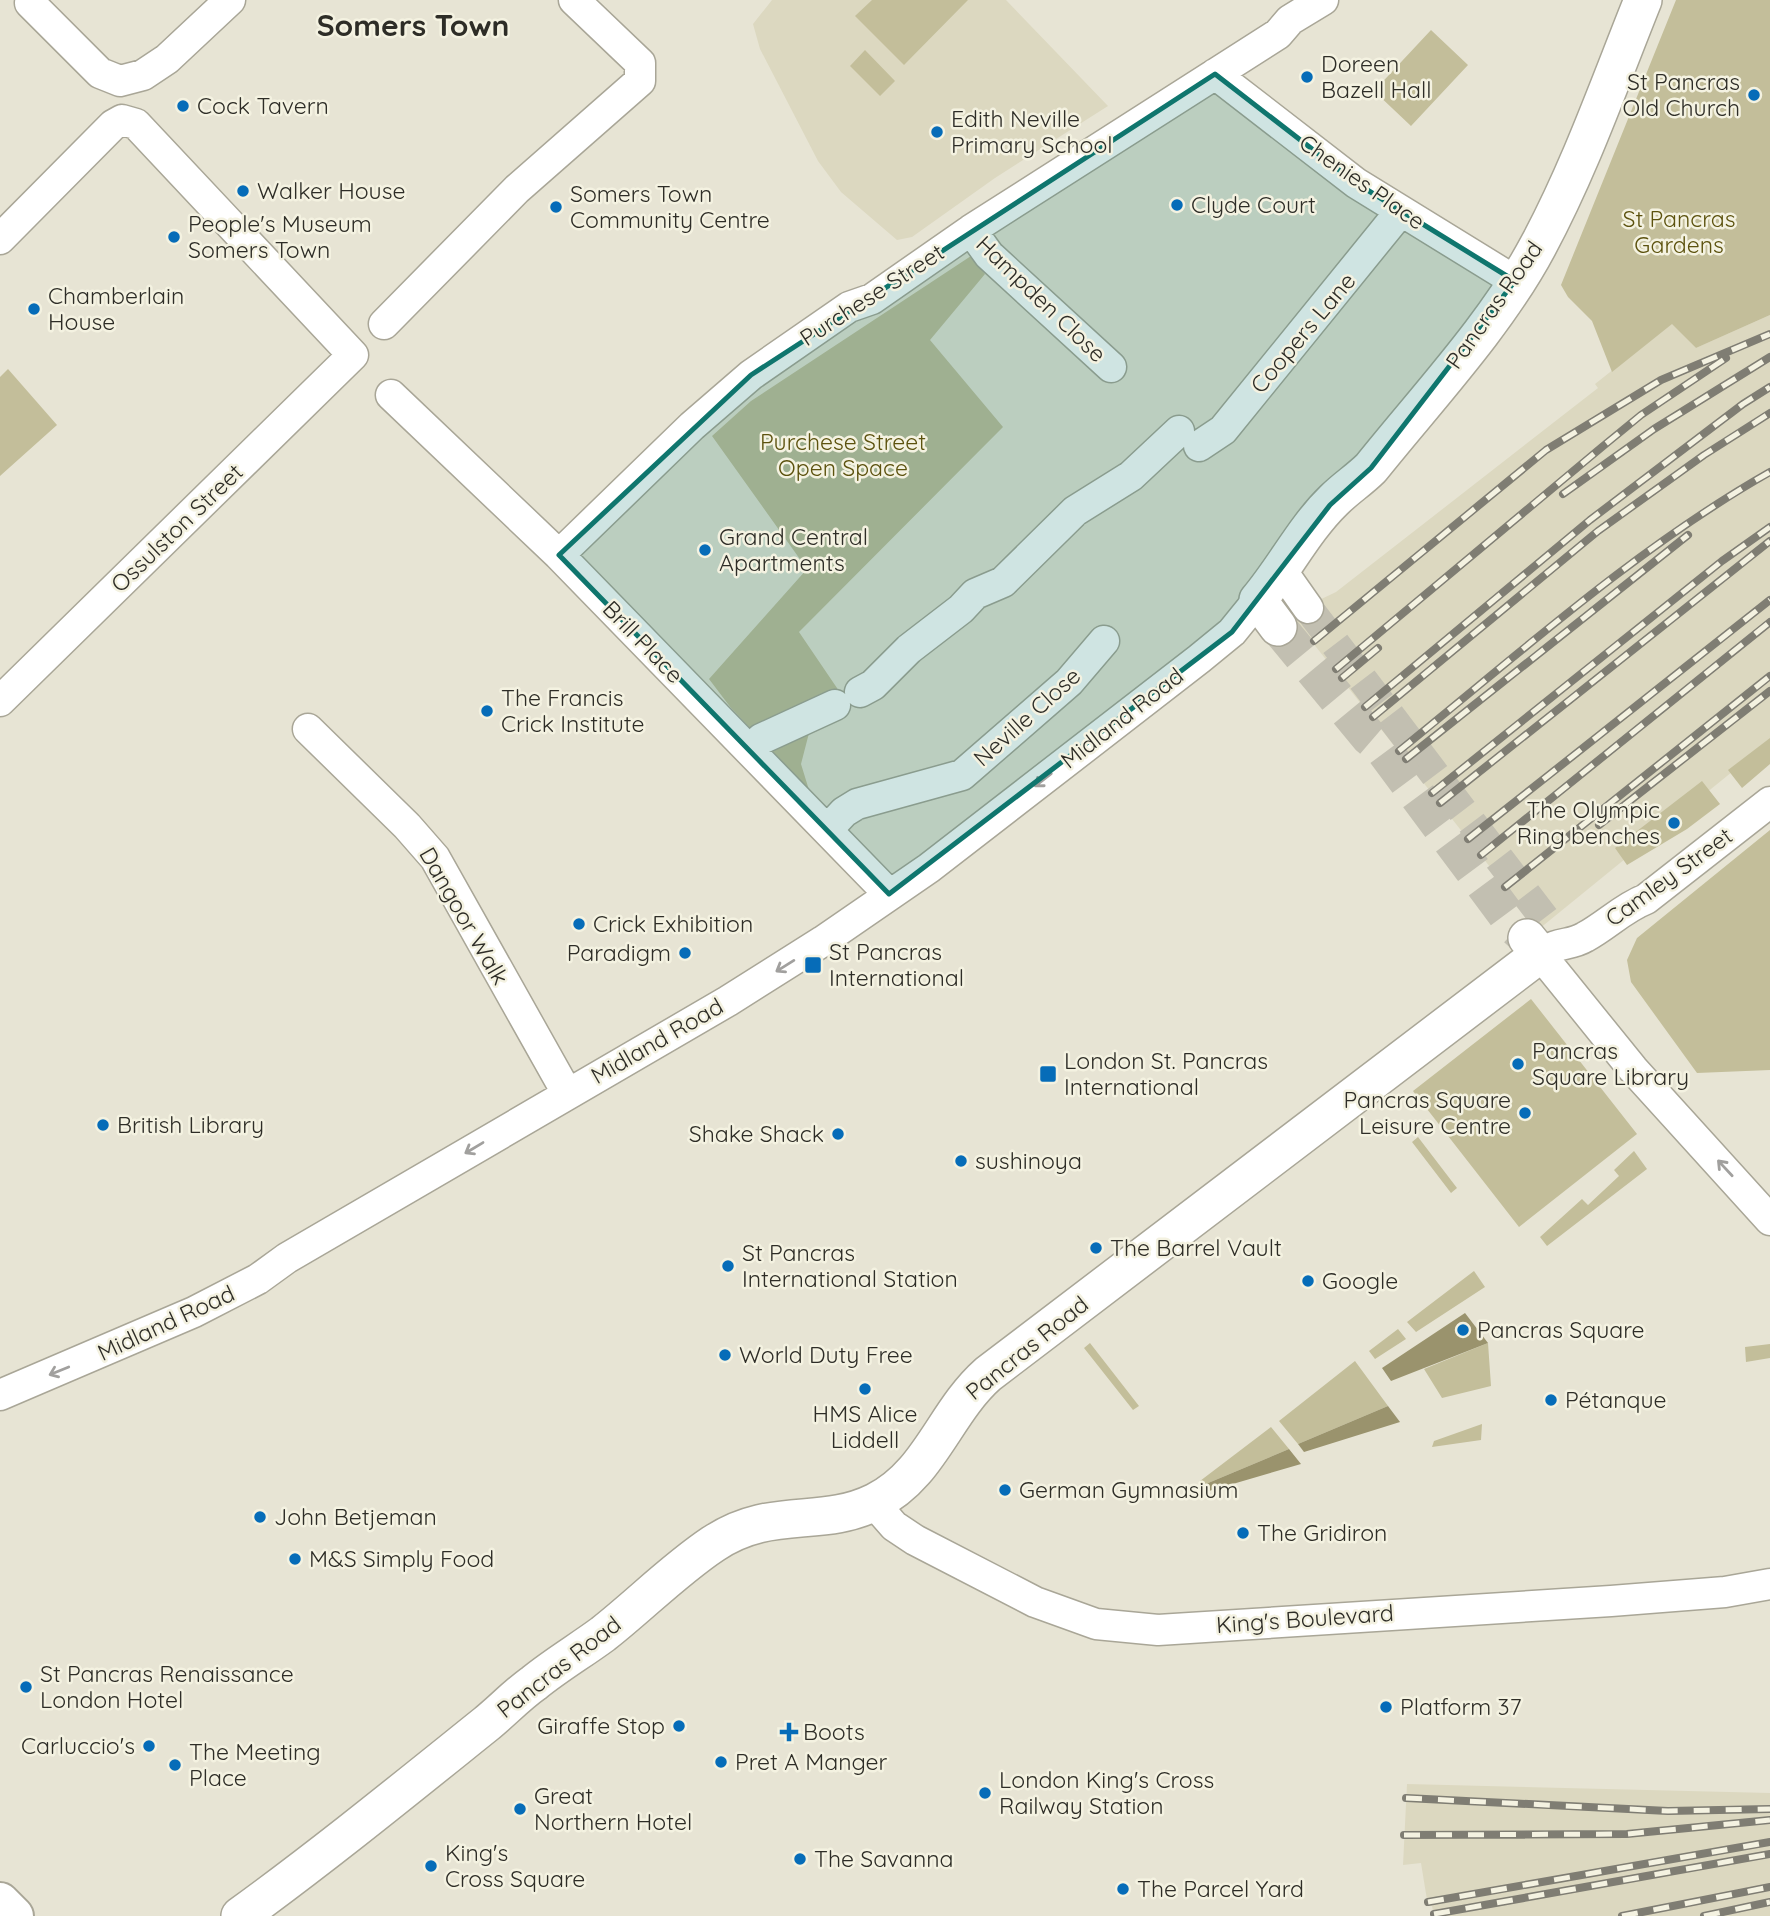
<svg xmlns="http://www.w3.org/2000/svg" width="1770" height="1916" font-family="Quicksand,sans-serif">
	<rect width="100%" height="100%" fill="#e7e4d4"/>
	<!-- built -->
	<path fill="#dcd8c0" d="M772,0H1006L1108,106L995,178L912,237L897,240L841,192L818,161L760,49L753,24Z
		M1770,315V741L1539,929L1290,614L1336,592L1598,388L1595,384L1672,323L1696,348Z
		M1407,1784L1770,1793V1916H1434L1432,1906H1428L1421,1863L1403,1865Z"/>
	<!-- green -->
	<path fill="#c3be9a" d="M872,0H968L904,65L855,16Z
		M1676,0H1770V315L1696,348L1672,324L1612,372L1592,321L1568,297L1561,285Z
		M1431,30L1468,65L1411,126L1374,91Z
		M865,50L895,81L880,96L850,66Z
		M971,256L985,274L930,340L1003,427L799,632L837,688L847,715L809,733L801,764L809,790L731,708L709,679L807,569L712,436L751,401Z
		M8,369L57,425L0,476V377Z
		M1770,738V764L1742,788L1728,770Z
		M1702,781L1720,804L1687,829L1627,865L1615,848Z
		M1770,830V1070L1697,1073L1631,982L1627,960L1637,938Z
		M1531,999L1637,1134L1519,1227L1413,1091Z
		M1418,1137L1457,1188L1451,1193L1412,1142Z
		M1634,1151L1647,1169L1547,1246L1540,1237L1582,1199L1588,1205L1619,1176L1614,1170Z
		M1474,1271L1485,1287L1416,1332L1407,1322Z
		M1398,1329L1406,1339L1375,1359L1369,1351Z
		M1090,1343L1139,1406L1133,1410L1084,1348Z
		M1488,1343L1491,1386L1442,1398L1424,1369Z
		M1770,1344V1358L1746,1362L1745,1347Z
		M1355,1361L1388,1406L1298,1444L1279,1421Z
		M1482,1424L1481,1440L1432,1447L1434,1441Z
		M1271,1427L1289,1449L1201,1486L1200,1481Z"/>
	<!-- water -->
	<path fill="#9a936d" d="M1465,1313L1488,1343L1391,1381L1382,1368Z
		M1388,1406L1400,1422L1304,1452L1298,1444Z
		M1289,1449L1301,1464L1202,1493L1201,1486Z"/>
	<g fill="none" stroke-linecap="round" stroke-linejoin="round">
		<!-- minor-tunnel -->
		<path stroke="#c2bfb1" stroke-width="30" stroke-dasharray="30 15" stroke-linecap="butt" d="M1308,608L1545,919"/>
		<!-- major-tunnel -->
		<path stroke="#c2bfb1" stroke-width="37" stroke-dasharray="37 18" stroke-linecap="butt" d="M1278,627L1369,737L1383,749L1516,928L1527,938"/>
		<!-- minor casing -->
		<g stroke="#a9a697" stroke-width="33">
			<path id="minor" d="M30,3L100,73L120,81L143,75L167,59L230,0
				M1215,74L1356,183L1515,281
				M971,230L989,255L1111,367
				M0,239L113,125L122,120
				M384,324L517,189L640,81V63L574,0
				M391,395L559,555L889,894
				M1199,446L1223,430L1400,212
				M559,555L692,426L751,375L849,307L872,299L971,230L1278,34L1290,20L1323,0
				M1282,571L1308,608
				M860,692L873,685L909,649L961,609L975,594L1003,582L1075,511L1131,476L1179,431
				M0,701L353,355L136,124L122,120
				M308,729L407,826L435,858L567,1093
				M749,750L761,739L835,705
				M1770,802L1646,899C1623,908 1607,925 1585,937C1570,946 1559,941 1540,954L1633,1069L1770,1220
				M828,829L844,812L857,804L962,775L1069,682L1104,641
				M0,1395L194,1312L258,1279L287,1258L728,1001L823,941L929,868L1199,659L1232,632L1258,600
				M874,1503L894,1526L915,1540L1035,1602L1096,1624L1158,1630L1611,1601L1725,1592L1770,1584"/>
		</g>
		<!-- major casing -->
		<g stroke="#a9a697" stroke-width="40">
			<path id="major" d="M1278,627L1258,600C1285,568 1304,529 1334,500C1346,488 1359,480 1371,468C1427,398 1496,325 1538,246C1580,168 1610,82 1643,0
				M240,1916C324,1855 405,1789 486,1724C502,1711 517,1695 534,1683C556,1665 580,1651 603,1634C640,1605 674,1570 713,1544C771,1505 820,1529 875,1502C930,1475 944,1413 988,1374L1540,954L1527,938"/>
		</g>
		<!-- highway casing -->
		<g stroke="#a9a697" stroke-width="42">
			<path id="highway" d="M0,1902L14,1916"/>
		</g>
		<!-- minor -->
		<use href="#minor" stroke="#fff" stroke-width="30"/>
		<!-- major -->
		<use href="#major" stroke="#fff" stroke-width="37"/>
		<!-- highway -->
		<use href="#highway" stroke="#fff" stroke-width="38"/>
		<!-- rail casing -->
		<g stroke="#7f7d73" stroke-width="8">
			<path id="rail" d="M1563,494L1654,429L1770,357
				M1314,641L1546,450L1661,380L1770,334
				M1336,669L1602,447L1641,415L1726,358
				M1342,678L1378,648
				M1365,707L1590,520L1743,404L1770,387
				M1373,717L1598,531L1704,455L1770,413
				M1399,751C1519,654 1636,548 1770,472
				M1406,759L1688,535
				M1432,793L1722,561L1770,527
				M1440,803L1770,541
				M1599,825L1770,691
				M1468,839L1770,600
				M1481,855L1770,622
				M1505,887L1770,676
				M1406,1798L1668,1811L1770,1809
				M1404,1835L1627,1834L1770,1820
				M1428,1902L1770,1842
				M1434,1914L1770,1854
				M1622,1916L1770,1887
				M1704,1916L1770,1902"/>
		</g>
		<!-- rail -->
		<use href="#rail" stroke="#f4f2e1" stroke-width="5" stroke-dasharray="16" stroke-linecap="butt"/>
	</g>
	<!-- one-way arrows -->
	<defs><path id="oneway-shaft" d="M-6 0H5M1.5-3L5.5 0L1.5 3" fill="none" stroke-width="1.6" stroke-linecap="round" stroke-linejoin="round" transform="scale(1.75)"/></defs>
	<g stroke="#a1a09e">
		<use href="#oneway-shaft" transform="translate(1043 780) rotate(142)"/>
		<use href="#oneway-shaft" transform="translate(785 966) rotate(148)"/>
		<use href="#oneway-shaft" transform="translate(474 1148) rotate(149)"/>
		<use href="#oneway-shaft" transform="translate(1725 1168) rotate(-133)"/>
		<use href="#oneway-shaft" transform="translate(59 1371) rotate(158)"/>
	</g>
	<!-- marked area -->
	<path fill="#0f766e" fill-opacity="0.2" stroke="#0f766e" stroke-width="5" stroke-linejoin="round" d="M1215,74L1356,183L1515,281L1371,468L1330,505L1232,632L889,894L559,555L751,375Z"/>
	<!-- markers -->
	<g fill="#066cb8" stroke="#f4f2e1" stroke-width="2.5">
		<circle cx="1307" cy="77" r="7"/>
		<circle cx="1754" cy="95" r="7"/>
		<circle cx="183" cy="106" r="7"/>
		<circle cx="937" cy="132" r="7"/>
		<circle cx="243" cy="191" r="7"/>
		<circle cx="1177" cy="205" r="7"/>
		<circle cx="556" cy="207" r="7"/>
		<circle cx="174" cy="237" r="7"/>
		<circle cx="34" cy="309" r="7"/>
		<circle cx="705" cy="550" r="7"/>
		<circle cx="487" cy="711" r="7"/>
		<circle cx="1674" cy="823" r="7"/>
		<circle cx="579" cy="924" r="7"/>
		<circle cx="685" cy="953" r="7"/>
		<rect x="804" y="956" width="18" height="18" rx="3.5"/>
		<circle cx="1518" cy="1064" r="7"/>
		<rect x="1039" y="1065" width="18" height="18" rx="3.5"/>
		<circle cx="1525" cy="1113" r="7"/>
		<circle cx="103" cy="1125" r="7"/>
		<circle cx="838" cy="1134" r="7"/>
		<circle cx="961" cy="1161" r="7"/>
		<circle cx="1096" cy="1248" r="7"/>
		<circle cx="728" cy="1266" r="7"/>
		<circle cx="1308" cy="1281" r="7"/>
		<circle cx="1463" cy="1330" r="7"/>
		<circle cx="725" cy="1355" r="7"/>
		<circle cx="865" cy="1389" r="7"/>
		<circle cx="1551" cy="1400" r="7"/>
		<circle cx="1005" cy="1490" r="7"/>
		<circle cx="260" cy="1517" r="7"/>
		<circle cx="1243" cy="1533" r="7"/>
		<circle cx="295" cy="1559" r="7"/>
		<circle cx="26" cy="1687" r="7"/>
		<circle cx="1386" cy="1707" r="7"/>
		<circle cx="679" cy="1726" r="7"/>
		<path d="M785.5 1721.5h7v7h7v7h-7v7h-7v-7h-7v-7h7z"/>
		<circle cx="149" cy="1746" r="7"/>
		<circle cx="721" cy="1762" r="7"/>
		<circle cx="175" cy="1765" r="7"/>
		<circle cx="985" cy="1793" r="7"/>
		<circle cx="520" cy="1809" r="7"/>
		<circle cx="800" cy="1859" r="7"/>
		<circle cx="431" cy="1866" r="7"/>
		<circle cx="1123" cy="1889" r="7"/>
	</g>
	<g text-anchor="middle" stroke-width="5" stroke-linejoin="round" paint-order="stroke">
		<!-- poi labels -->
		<g font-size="23" fill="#2e2d27" stroke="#f4f2e1" text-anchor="start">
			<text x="1321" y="72">Doreen<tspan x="1321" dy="26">Bazell Hall</tspan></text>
			<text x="1740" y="90" text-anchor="end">St Pancras<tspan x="1740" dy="26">Old Church</tspan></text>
			<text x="197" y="114">Cock Tavern</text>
			<text x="951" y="127">Edith Neville<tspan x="951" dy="26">Primary School</tspan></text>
			<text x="257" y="199">Walker House</text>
			<text x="570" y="202">Somers Town<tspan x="570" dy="26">Community Centre</tspan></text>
			<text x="1191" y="213">Clyde Court</text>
			<text x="188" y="232">People's Museum<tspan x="188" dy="26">Somers Town</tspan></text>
			<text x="48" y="304">Chamberlain<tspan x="48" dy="26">House</tspan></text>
			<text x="719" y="545">Grand Central<tspan x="719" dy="26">Apartments</tspan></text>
			<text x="501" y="706">The Francis<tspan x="501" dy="26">Crick Institute</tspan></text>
			<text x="1660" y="818" text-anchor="end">The Olympic<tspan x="1660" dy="26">Ring benches</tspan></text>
			<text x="593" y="932">Crick Exhibition</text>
			<text x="829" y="960">St Pancras<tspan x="829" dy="26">International</tspan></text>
			<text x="671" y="961" text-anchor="end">Paradigm</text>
			<text x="1532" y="1059">Pancras<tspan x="1532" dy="26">Square Library</tspan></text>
			<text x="1064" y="1069">London St. Pancras<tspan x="1064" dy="26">International</tspan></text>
			<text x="1511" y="1108" text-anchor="end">Pancras Square<tspan x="1511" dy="26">Leisure Centre</tspan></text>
			<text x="117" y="1133">British Library</text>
			<text x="824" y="1142" text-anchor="end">Shake Shack</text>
			<text x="975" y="1169">sushinoya</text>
			<text x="1110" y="1256">The Barrel Vault</text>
			<text x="742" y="1261">St Pancras<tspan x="742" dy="26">International Station</tspan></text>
			<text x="1322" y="1289">Google</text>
			<text x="1477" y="1338">Pancras Square</text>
			<text x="739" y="1363">World Duty Free</text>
			<text x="1565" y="1408">Pétanque</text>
			<text x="865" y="1422" text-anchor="middle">HMS Alice<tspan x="865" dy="26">Liddell</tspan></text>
			<text x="1019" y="1498">German Gymnasium</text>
			<text x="274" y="1525">John Betjeman</text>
			<text x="1257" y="1541">The Gridiron</text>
			<text x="309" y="1567">M&amp;S Simply Food</text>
			<text x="40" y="1682">St Pancras Renaissance<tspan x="40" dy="26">London Hotel</tspan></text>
			<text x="1400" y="1715">Platform 37</text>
			<text x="665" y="1734" text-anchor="end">Giraffe Stop</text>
			<text x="803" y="1740">Boots</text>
			<text x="135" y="1754" text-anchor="end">Carluccio's</text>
			<text x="189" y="1760">The Meeting<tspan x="189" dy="26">Place</tspan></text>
			<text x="735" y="1770">Pret A Manger</text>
			<text x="999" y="1788">London King's Cross<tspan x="999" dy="26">Railway Station</tspan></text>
			<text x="534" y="1804">Great<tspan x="534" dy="26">Northern Hotel</tspan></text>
			<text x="445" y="1861">King's<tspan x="445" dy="26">Cross Square</tspan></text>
			<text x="814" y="1867">The Savanna</text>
			<text x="1137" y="1897">The Parcel Yard</text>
		</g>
		<!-- street labels -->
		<g font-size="23" fill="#2e2d27" stroke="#f4f2e1">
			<text transform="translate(1362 182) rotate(35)" y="8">Chenies Place</text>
			<text transform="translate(872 295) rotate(-33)" y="8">Purchese Street</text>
			<text transform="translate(1041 299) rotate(44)" y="8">Hampden Close</text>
			<text transform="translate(1494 305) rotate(-55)" y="8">Pancras Road</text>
			<text transform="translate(1303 333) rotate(-50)" y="8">Coopers Lane</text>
			<text transform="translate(177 528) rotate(-44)" y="8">Ossulston Street</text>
			<text transform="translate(643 642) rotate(46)" y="8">Brill Place</text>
			<text transform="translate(1027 717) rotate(-42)" y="8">Neville Close</text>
			<text transform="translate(1122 718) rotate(-38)" y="8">Midland Road</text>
			<text transform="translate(1669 877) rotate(-36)" y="8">Camley Street</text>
			<text transform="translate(464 916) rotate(60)" y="8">Dangoor Walk</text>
			<text transform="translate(657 1041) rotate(-30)" y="8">Midland Road</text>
			<text transform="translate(166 1323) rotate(-25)" y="8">Midland Road</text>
			<text transform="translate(1027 1348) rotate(-39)" y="8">Pancras Road</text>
			<text transform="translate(1305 1619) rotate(-4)" y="8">King's Boulevard</text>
			<text transform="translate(559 1667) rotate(-38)" y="8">Pancras Road</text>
		</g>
		<!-- park labels -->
		<g font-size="23" fill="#5c520e" stroke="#f4f2e1">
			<text x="1679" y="227">St Pancras<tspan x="1679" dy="26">Gardens</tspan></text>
			<text x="843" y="450">Purchese Street<tspan x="843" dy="26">Open Space</tspan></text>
		</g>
		<!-- district labels -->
		<g font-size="30" font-weight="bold" fill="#2e2d27" stroke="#f4f2e1">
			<text x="413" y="36">Somers Town</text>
		</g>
	</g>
</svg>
